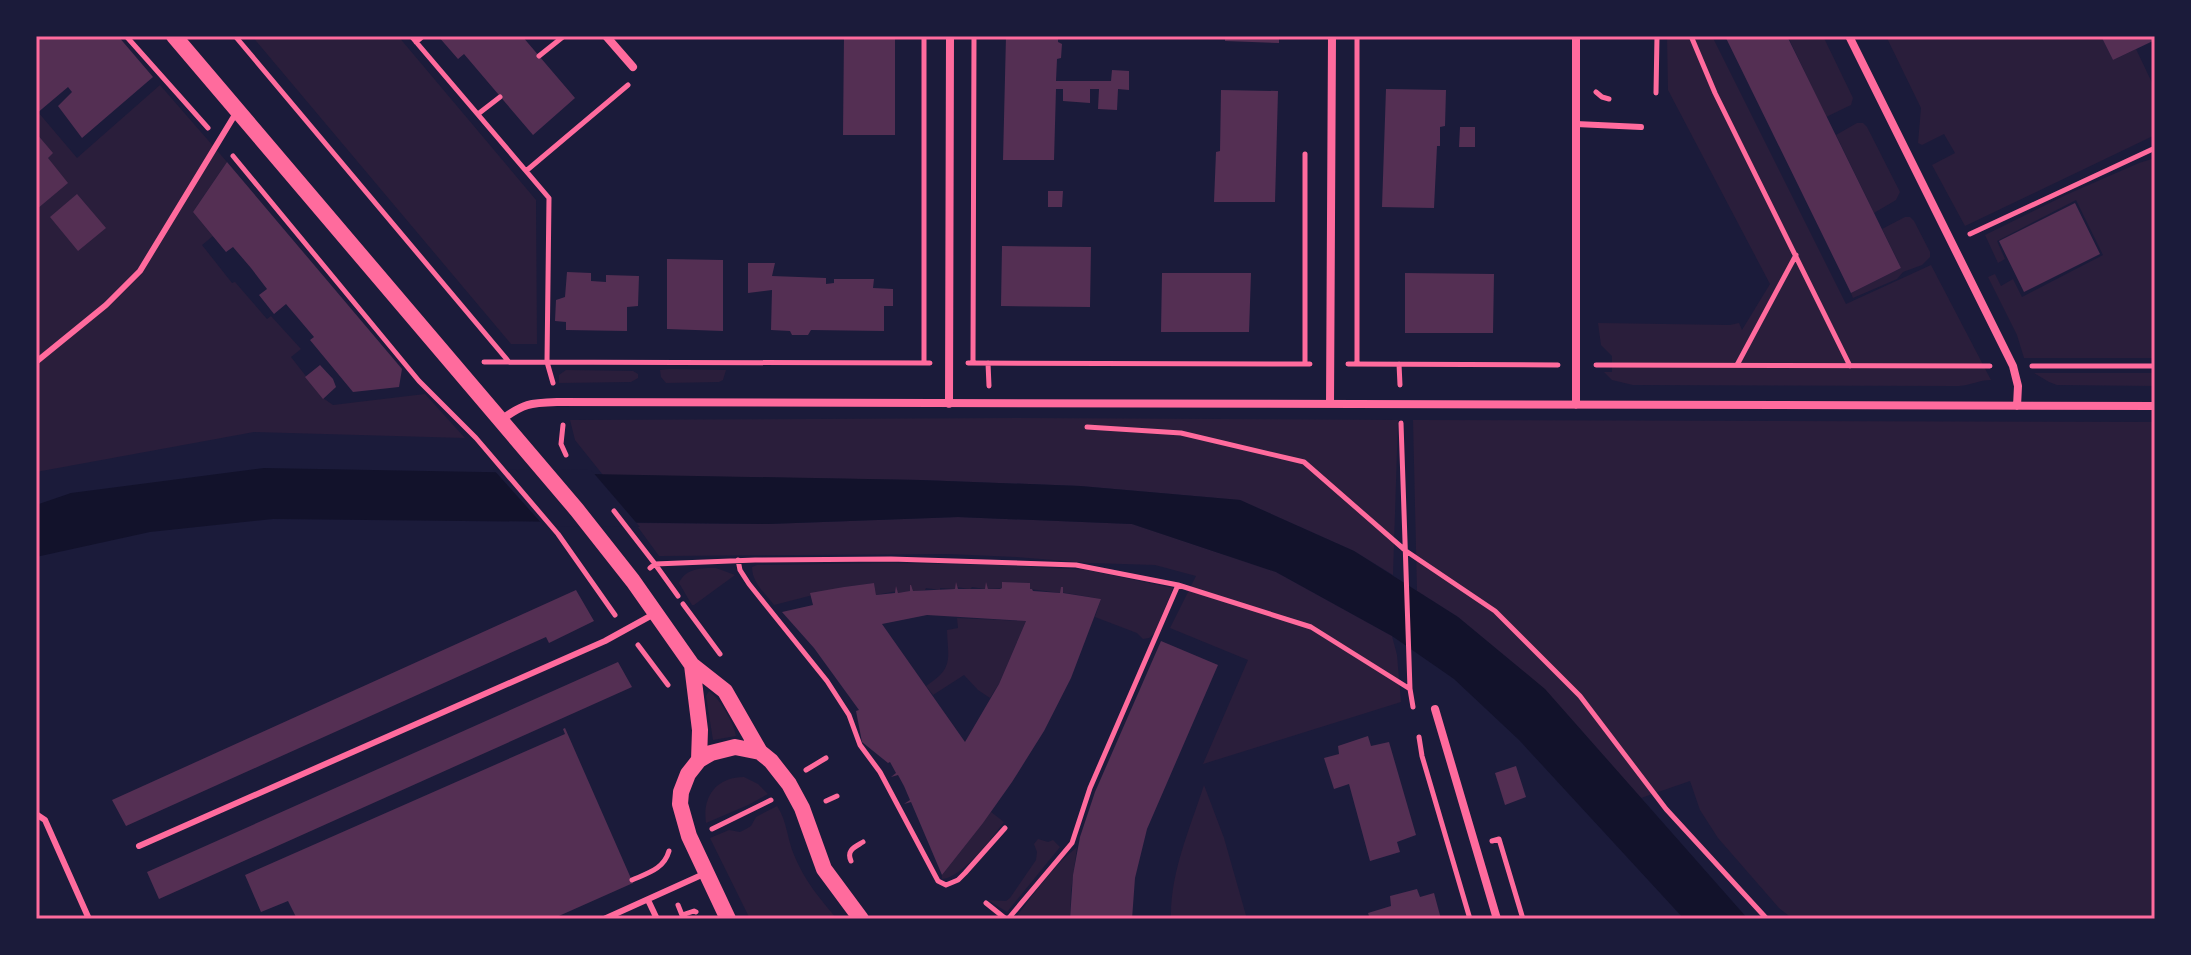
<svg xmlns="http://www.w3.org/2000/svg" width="2191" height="955" font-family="'PT Sans',sans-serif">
	<rect width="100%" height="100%" fill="#1b1b3a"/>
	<!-- green -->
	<path fill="#2a1e3b" d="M252,36H398L536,200L537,344H511Z
		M1667,36H1712L1846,304L1931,265L1991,380C1979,380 1971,385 1959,386L1633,385L1612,380L1604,372H1612V356L1601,345L1598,323L1730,325L1739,323L1742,330L1770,284L1668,90Z
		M1795,36H1823L1853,98L1851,105L1826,117L1789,39Z
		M1886,36H2101L2113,60L2136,49L2155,89V135L1965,226L1932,165L1955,153L1944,134L1922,145L1918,143L1921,108Z
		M160,85L227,162L193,212L213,236L202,245L232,283L235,282L267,319L271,316L301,349L291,357L323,398L333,405L425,394L465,438L254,432L36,472V114L38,112L77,158Z
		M1857,123H1863L1867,127L1900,192L1896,200L1874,213L1836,135Z
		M2155,158V358H2024L2017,335L1988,277L1995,274L2001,286L2013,279L2022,297L2103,255L2076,200L1997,241L2005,259L1998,263L1985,235L2068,194L2139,163Z
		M1905,217H1910L1914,221L1930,252V257L1922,265L1903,272L1897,279L1853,298L1851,293L1901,268L1882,229Z
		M670,369L726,370L723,380L719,382L666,383L661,377L660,370Z
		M566,370L633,371L638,374V378L631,382L559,383V375Z
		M2034,373H2155V386L2057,385L2049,382Z
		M1020,418L1398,420L1393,575L1354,551L1240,500L1080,486L920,480L603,475L575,440L570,420Z
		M1413,420L2155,422V919H1793L1779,908L1718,838L1700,810L1690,781L1641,798L1544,689L1458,617L1417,591Z
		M958,517L1132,524L1276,572L1392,636L1397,655L1401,702L1203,764L1248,660L1170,628L1196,576L1155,565L1090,563L1016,557L948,554L659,556L635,523L768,524Z
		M889,563L998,565L1087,570L1173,588L1155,633L1149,638L1143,639L1137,633L1095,617L1101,599L1060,592V593L1030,589V583L1003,582L1002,588L988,589L987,587L985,589L972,587L970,589L956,587L955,589L940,588V590L926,588L925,590L898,593L897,591L876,595L874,583L844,587L774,605C765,593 752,583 752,567L757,565Z
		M716,568L735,575L694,605H692L679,583C686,568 701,568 716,568Z
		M957,618L1026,621L999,684L990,698L978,690L964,675L933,695L926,686C954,668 948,660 947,630L958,628Z
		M709,691C720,699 734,723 736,736L713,740L706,696Z
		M744,777L758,784L768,794L748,805L706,823C702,796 717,777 744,777Z
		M1204,785L1224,838L1247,919H1171C1170,872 1190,829 1204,785Z
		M777,806C787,821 787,838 794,855C804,880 820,899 837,919H750L710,838L729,830L740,832L746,829L751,826L756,817Z
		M991,812L1004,822C991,839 962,878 942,879V875Z
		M1038,839L1048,842L1053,840L1060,847L1007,912L988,900L1006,901L1010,898L1036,860L1037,852L1034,844Z
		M1077,847L1071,891L1070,919L1016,917C1035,893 1053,866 1077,847Z"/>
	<!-- water -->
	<path fill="#12122b" d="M264,468L920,480L1080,486L1240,500L1354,551L1458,617L1545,689L1748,919H1684L1519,740L1454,679L1392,636L1276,572L1132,524L958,517L768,524L273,519L150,532L36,557V505L71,493Z"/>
	<!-- pier -->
	<path fill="#1b1b3a" d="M493,469L591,470L640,527L544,526Z"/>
	<!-- building -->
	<path fill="#542f53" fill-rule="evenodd" d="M36,36H118L153,77L82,138L58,106L72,92L68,87L36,114Z
		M438,36H522L575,98L533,135L464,54L458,59Z
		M844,36H895V135H843Z
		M1006,36H1058V42L1062,44L1061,58L1057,59L1056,81H1111L1112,70L1129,71V90L1118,89L1117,110L1098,109L1099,89H1090V103L1063,101V89H1056L1054,160H1003Z
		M1225,36H1279V43L1225,41Z
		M1725,36H1787L1901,268L1851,293Z
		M2101,36H2155V40L2113,60Z
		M1386,89L1446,90L1445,126L1440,127V146H1437L1434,208L1382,207Z
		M1221,90L1278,91L1275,202H1214L1216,152L1220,151Z
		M1460,127H1475V147H1459Z
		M36,133L53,153L48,158L68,183L37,209Z
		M227,162L402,369L399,387L353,392L310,340L314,337L286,304L274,314L259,295L267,289L251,268L233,247L226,252L193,212Z
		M1048,191H1063L1062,207H1048Z
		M77,194L106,228L78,251L50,217Z
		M2075,203L2100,254L2024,292L1999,241Z
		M1002,246L1091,247L1090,307L1001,306Z
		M667,259L723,260V331L667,329Z
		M748,263H775L772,276L826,278V284L834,283V279H874L873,288L893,289V306H884V331L811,330L808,335H792L790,331L771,330L772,290L748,293Z
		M567,272L591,273V281L606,282V275L639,276L638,306L627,307V331L566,330V322L555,321L556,300L565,297Z
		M1162,273H1251L1249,332H1161Z
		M1405,273L1494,274L1493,333H1405Z
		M320,365L333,379L336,387L323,399L305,377Z
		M956,582L958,589H985L986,582L988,589H1000L1002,588V582L1030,583V589H1032L1033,591L1060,593L1061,587H1063V593L1101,599L1071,678L1044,731L1012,782L983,823L942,875L911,802L904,804L910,800L904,786L898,775L891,777L896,773L890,762L888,763L862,742L856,711L859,710L814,648L782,612L813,605L810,593L844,587L874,583L876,595L895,593L896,586L898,593L910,591V585H911L913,591L955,589ZM927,615L1026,621L999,684L965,742L882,624Z
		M576,590L594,621L549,643L546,637L126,826L112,800Z
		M1161,641L1218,665L1147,829L1135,878L1132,919H1070L1073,875L1080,837L1095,792Z
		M618,662L632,687L159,899L147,872Z
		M565,728L633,883L552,919H297L288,901L261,912L245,875L565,734L563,729Z
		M1368,736L1371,746L1389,742L1416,835L1397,842L1400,852L1370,861L1349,784L1334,789L1324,758L1339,754L1338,746Z
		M1516,766L1526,797L1505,805L1495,773Z
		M1417,889L1420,897L1434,893L1441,919H1370L1368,913L1391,906L1390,896Z"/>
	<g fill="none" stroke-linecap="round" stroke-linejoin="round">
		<!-- path -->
		<path stroke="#ff6b9d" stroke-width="5" d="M126,36L208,128
			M235,36L509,362
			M411,36L549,198L547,362L553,383
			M1691,36L1715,93L1850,366
			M416,42L423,36
			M539,56L564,36
			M1596,92L1602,97L1609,99
			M1656,93L1657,36
			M478,114L500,97
			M1305,154V364
			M233,156L419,381L476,438L558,534L615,615
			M526,171L628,85
			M1970,234L2155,148
			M484,362L930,363
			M924,363V36
			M968,363L1310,364
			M973,363L974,36
			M988,363L989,386
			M1348,364L1558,365
			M1357,364V36
			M1399,364L1400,385
			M1596,365L1990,366
			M1737,365L1796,255
			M2032,366H2155
			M563,425L561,444L566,455
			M1087,427L1181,433L1304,462L1406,551L1495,611L1580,696L1666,809L1767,919
			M614,511L655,564L678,596
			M738,560L740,570L749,584L827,681L849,715L860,745L880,772L938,881L946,885L958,880L965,873L1005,828
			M650,568L655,564L755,560L891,559L1076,565L1178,585L1311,627L1410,689L1401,423
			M683,604L720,654
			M638,645L668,685
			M1410,689L1413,707
			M1419,737L1422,756L1470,919
			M806,770L826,758
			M826,801L837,796
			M712,829L771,800
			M1492,841L1499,839L1523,919
			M851,861C846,850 855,847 863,842
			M632,880C648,873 664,869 669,851
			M986,903L1006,919
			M678,905L682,915L694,911L696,912
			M1008,919L1072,843L1090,788L1178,585"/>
		<!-- service -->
		<path stroke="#ff6b9d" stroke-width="6" d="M1576,124L1641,127
			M36,362L106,305L140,271L236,113
			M36,814L45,820L89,919
			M139,846L605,641L654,614
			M648,900L657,919
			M604,919L706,873"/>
		<!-- minor -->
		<path stroke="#ff6b9d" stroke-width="8" d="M606,36L633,67
			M1849,36L2013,366L2018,386L2017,406
			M949,404L950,36
			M1330,404L1332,36
			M1576,405V36
			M501,420C524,403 530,403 558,402L2155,406
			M1435,709L1497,919"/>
		<!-- secondary -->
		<path stroke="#ff6b9d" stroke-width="16" d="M174,36L577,510L633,581L692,665L725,691L760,752
			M692,665L700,730L699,760
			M728,919L689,836L680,804L681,792L688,774L699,760L711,753L735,747L760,752L771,761L789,784L802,808L824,869L861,919"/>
	</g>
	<!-- border -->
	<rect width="2191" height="955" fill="none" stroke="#1b1b3a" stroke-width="76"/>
	<rect x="38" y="38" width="2115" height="879" fill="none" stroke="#ff6b9d" stroke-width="3"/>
</svg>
